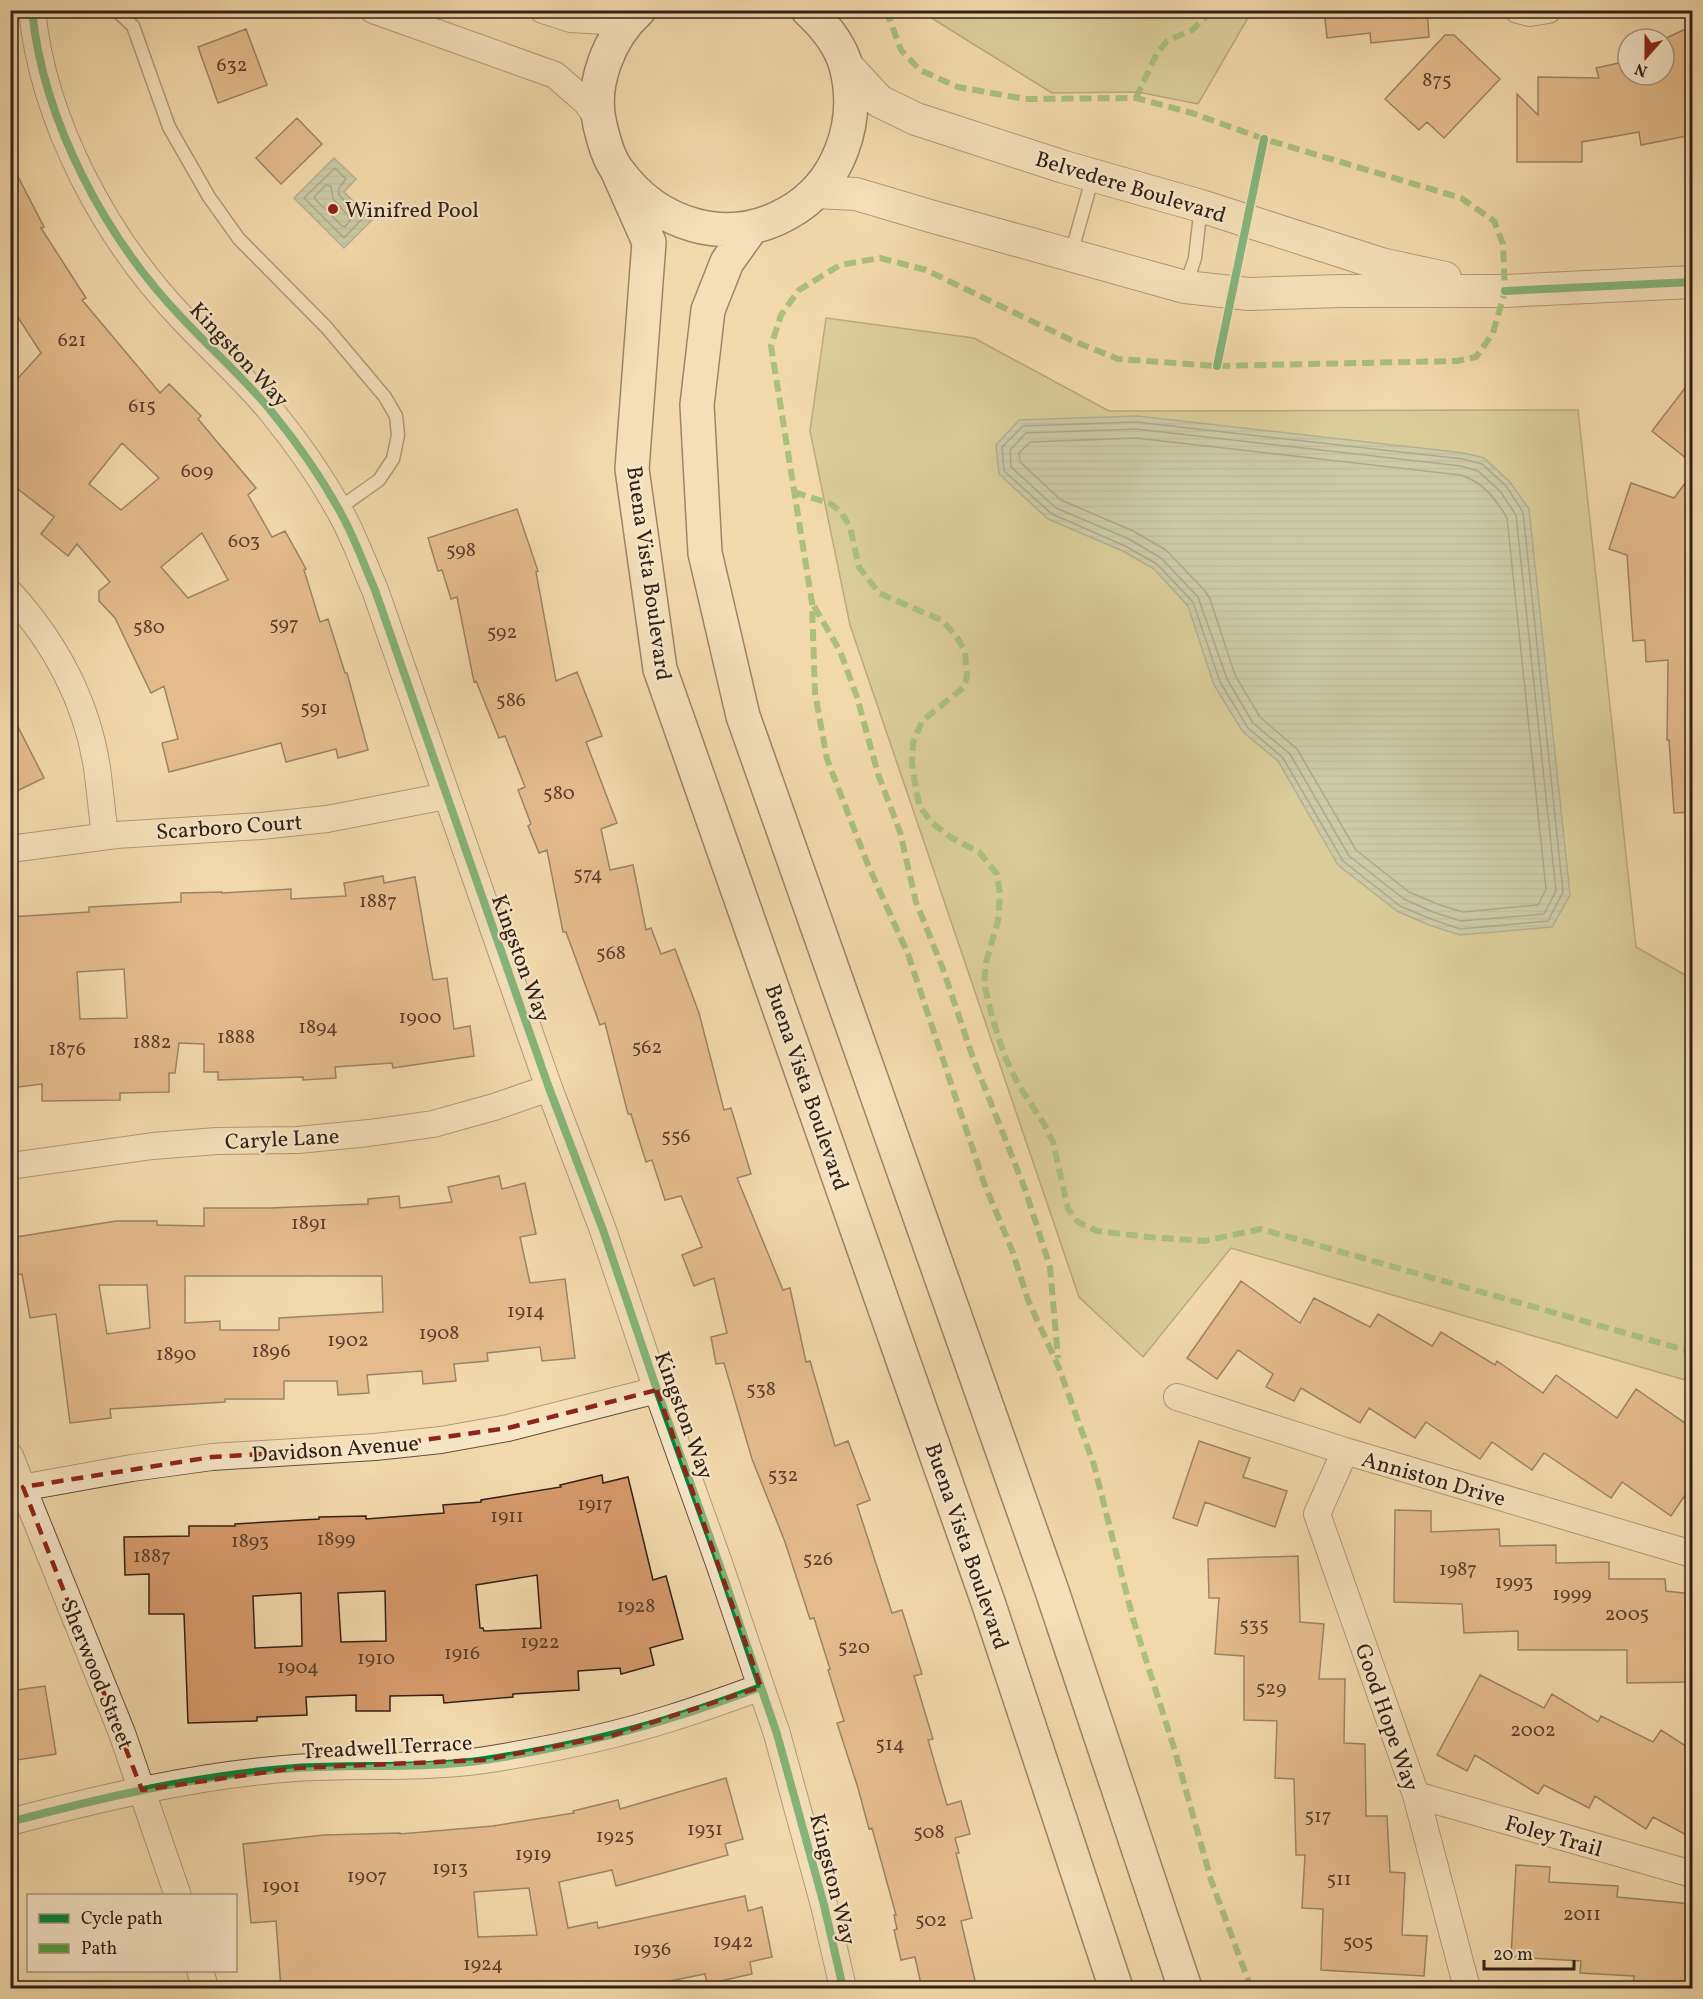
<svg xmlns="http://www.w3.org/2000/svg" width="1703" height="1999" font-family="Vollkorn,serif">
	<defs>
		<pattern id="water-rules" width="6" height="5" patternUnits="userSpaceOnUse" patternTransform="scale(1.5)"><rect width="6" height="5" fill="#9cbba4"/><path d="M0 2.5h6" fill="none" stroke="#87a08c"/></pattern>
	</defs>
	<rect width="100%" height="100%" fill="#f2d9ab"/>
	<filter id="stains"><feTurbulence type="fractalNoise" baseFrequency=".00333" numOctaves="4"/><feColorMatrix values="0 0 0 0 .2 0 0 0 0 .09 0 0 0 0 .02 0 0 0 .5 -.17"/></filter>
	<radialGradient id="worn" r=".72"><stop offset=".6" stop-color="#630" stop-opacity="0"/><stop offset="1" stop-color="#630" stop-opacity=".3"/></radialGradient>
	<!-- grass -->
	<path fill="#bfbe85" stroke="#78704e" stroke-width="1.5" d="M920,11L1252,10V11L1198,104L1138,92L1052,93Z
		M826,318L974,338L1109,411L1578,410L1636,947L1692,979V1382L1231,1248L1143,1357L1079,1297L850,625L810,431Z"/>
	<!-- water -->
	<path fill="url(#water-rules)" stroke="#727d6c" stroke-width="1.5" d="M334,158L356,179L344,192L372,220L344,248L294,198Z
		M1137,416L1464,453L1484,458L1510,482L1529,509L1570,895L1552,927L1460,935L1429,925L1397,911L1338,865L1278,761L1243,732L1214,685L1188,606L1154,569L1123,551L1048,519L999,474L996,445L1019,420Z"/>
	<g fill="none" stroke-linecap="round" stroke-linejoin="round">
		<!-- shore -->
		<path stroke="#676e5e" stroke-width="1.5" d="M335,168L346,179L339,188V195L362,219L344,238L304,198Z
			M326,185L331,186L333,199L351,219L345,227L342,226L315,199V196Z
			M1136,422L1463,459L1482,464L1506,486L1523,512L1563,892L1548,921L1460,929L1431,919L1400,906L1343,861L1283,758L1248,728L1220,682L1193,602L1157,564L1125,546L1052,514L1004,471L1002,447L1023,426Z
			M1136,429L1461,466L1478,471L1500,491L1516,515L1556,891L1544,914L1461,921L1433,912L1404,899L1349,856L1290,754L1253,723L1227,679L1198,597L1161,558L1129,539L1056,508L1011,467L1010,450L1026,433Z
			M1136,438L1460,475C1482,481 1496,499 1507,518L1546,889L1538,905L1463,912L1437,904L1409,892L1356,850L1297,749L1260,717L1235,675L1210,599L1205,591L1166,550L1133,531L1061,500L1020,462L1019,453L1030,442Z"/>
	</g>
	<!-- building -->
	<path fill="#d5996b" stroke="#322118" stroke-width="1.5" fill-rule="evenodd" d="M1324,10H1427L1429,37L1371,43L1370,33L1327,38Z
		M1692,26V135L1641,145L1639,132L1582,142V162H1517V94L1538,115V77L1599,78L1596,68L1628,61V75H1664V39Z
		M246,29L267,85L218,103L198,47Z
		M1445,35H1454L1500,79L1444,138L1427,122L1419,130L1385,99Z
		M297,118L322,144L281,184L256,158Z
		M10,161L44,227L41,228L86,298L82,300L160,393L169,384L201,416L198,419L256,488L248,495L272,537L285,531L306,569L304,570L320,622L328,619L345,673H347L368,750L338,758L336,749L286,762L281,743L169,772L162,743L178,739L164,686L151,693L115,618L99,601V591L110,582L77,544L68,556L41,534L54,517L10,483V387L41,353L10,305ZM122,443L159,478L121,510L89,484ZM202,533L228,580L188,598L161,567Z
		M1692,379V463L1652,431Z
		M1692,474V812L1674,813L1669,740H1667L1668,660L1646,662L1645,640L1633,641L1627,555L1609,549L1631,483L1674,498Z
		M517,509L538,571L536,572L556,681L577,672L602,736L586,742L617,823L601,829L610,870L633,865L646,930L651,928L661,954L675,949L699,1013L724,1110L731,1108L751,1174L737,1178L783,1290L790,1288L806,1362L810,1361L835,1446L848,1441L870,1500L857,1505L892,1613L902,1610L922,1674L914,1676L933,1739L928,1740L947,1805L961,1801L970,1834L955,1838L959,1853H956L972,1918L961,1921L977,1989H922L915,1957L901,1960L894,1930L897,1929L894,1915H896L872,1828L869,1829L858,1788L837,1723L844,1721L828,1670L830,1669L814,1618L810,1619L785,1542L752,1459L724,1363L716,1364L711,1337L727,1333L714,1278L694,1286L682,1255L702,1247L681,1196L665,1200L652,1160L646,1162L631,1114H628L605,1023L600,1025L566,932H563L547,850L539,853L528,826L531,824L518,790L525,787L505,736L499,738L476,681L474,682L457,597L451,599L442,570L438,571L428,538Z
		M10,711L44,778L17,791L10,777Z
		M383,876L384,883L415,877L433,980L447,978L454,1029L470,1026L474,1056L393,1068L392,1063L335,1067L336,1078L303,1080V1077L218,1080V1072H204V1044L179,1043L175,1073H169V1092L120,1093V1100L42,1101V1084L10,1088V1035L13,1034L10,992V917L89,912V907L181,902V893L222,892V893L291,889V899L346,896L344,883ZM124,969L127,1018L80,1019L77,972Z
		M499,1176L502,1189L525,1183L536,1234L520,1237L530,1283L565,1279L575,1358L542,1361L540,1347L487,1353L488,1361L454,1364L456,1381L423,1384L422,1371L367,1375L369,1393L338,1395L337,1381H284V1399H225V1402L110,1409L111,1418L70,1423L56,1314L30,1318L22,1274L10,1276V1238L116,1221H157V1225L204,1226V1208H270L368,1204V1199L399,1196L400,1208L452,1202L448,1187ZM185,1276H382L383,1312L279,1318V1330H220V1321L185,1323ZM99,1285H147L150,1328L107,1334Z
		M1241,1281L1300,1323L1314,1298L1370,1327L1378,1314L1432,1346L1441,1332L1495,1365L1497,1361L1543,1393L1556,1375L1617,1418L1636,1389L1692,1428V1485L1671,1516L1622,1482L1611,1498L1544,1453L1532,1470L1492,1442L1480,1459L1426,1422L1415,1438L1369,1408L1360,1423L1301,1388L1294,1401L1266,1387L1273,1374L1238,1350L1217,1379L1187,1358Z
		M1199,1441L1250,1458L1243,1477L1287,1491L1275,1527L1205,1502L1197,1526L1173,1518Z
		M602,1475L603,1483L628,1477L653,1580L666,1576L683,1639L650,1648L654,1665L621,1674L620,1668L578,1671L579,1690L513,1694V1697L444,1703L443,1695L390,1696V1711H356V1695L306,1697L307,1715L257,1717V1721L188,1723L184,1614H149V1574L125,1575L124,1537L189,1536V1526H235V1524L319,1519V1517L366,1516V1519L444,1513L443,1505L481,1502V1500L561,1487L560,1485ZM537,1575L541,1628L484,1631L483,1628H480L476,1585ZM385,1591L386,1641L341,1642L338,1593ZM301,1593L302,1646L255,1648L253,1596Z
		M1395,1510L1431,1511V1532L1499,1529L1500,1546L1556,1545V1563L1609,1562V1579H1665L1666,1591L1692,1594V1682L1627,1683V1650H1518V1631L1464,1633L1462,1604L1394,1602Z
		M1298,1556L1300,1622L1324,1624L1319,1679H1345L1344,1743L1365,1744L1366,1816H1387L1390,1872L1405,1873L1402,1935L1427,1936L1424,1976L1321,1970L1323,1909L1302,1908L1305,1855H1296L1294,1779L1275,1778L1277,1721L1244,1720V1656L1215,1654L1219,1598H1209L1208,1559Z
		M1480,1675L1544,1708L1552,1694L1598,1722L1601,1716L1653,1742L1661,1730L1692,1750V1838L1653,1817L1646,1829L1595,1796L1589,1808L1544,1785L1538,1794L1475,1755L1467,1771L1437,1755Z
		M45,1686L56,1754L10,1761V1691Z
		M726,1778L743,1839L725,1844L728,1855L616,1886L612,1870L559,1882L568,1928L597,1922L598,1928L745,1896L748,1911L762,1907L772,1957L750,1962L752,1974L707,1984L705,1974L655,1984L656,1989H626L624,1982L587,1989H281L276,1921L251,1923L243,1844L324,1835L400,1833V1834L493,1826L574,1813L573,1811L618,1800L620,1809ZM529,1888L537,1935L478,1937L474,1892Z
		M1516,1865L1550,1867L1549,1882L1618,1886L1617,1897L1692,1904V1989L1633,1987L1634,1976L1580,1973L1581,1961L1511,1957Z"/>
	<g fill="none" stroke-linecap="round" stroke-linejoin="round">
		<!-- service casing -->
		<g stroke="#624f3d" stroke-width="15">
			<path id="service" d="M116,10L133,26L169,127L209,197L239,239L327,328L385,397L396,416L398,435L393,459L379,480L338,509
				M1071,254L1093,176
				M1186,285L1195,258L1201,206"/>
		</g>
		<!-- minor casing -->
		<g stroke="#624f3d" stroke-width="28">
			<path id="minor" d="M32,10C43,122 106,239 183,319C212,350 244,378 271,411C298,444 324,481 344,519C356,542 365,567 375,590L549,1088L603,1230L657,1390L720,1566L761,1687L777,1734L824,1905L843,1988
				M373,10L555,75L586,102L598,119
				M543,10L571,19L606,21L629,20
				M1518,10L1530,13L1548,10
				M10,593C55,642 87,702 97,768C100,790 102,813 105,836
				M10,849L116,835L261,826L327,819L446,796
				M10,1166L153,1146L217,1141L298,1140L369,1133L433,1124L494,1107L549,1088
				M1177,1397L1345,1451L1692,1554
				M1345,1451L1317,1514L1416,1795L1467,1988
				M10,1456L122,1733L178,1896
				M10,1490L132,1468L212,1457L375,1447L441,1440L508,1428L657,1390
				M1416,1795L1692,1874
				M10,1822C104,1797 199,1775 295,1768C359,1764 423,1769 485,1760C548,1750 611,1737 671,1718C701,1709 731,1698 761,1687
				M200,1970L205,1988"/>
		</g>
		<!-- tertiary casing -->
		<g stroke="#624f3d" stroke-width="34">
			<path id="tertiary" d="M846,65L879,101L916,119L1064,167L1201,206L1381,264L1445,278
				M815,192L856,194L930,216L1185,287L1249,294L1341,291H1505L1692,282"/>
		</g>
		<!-- secondary casing -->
		<g stroke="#322118" stroke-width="36">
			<path id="secondary" d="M639,10C609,37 590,85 600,125C604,141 608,158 618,171C657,225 726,247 786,214C839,186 861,122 846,66C840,44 825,26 808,10
				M617,170L649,242L632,469L660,669L988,1602L1116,1988
				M752,227L727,262L708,310L697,405L705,553L743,716L1052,1591L1185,1988"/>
		</g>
		<!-- service -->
		<use href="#service" stroke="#f7e6c8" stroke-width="12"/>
		<!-- minor -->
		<use href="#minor" stroke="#f7e6c8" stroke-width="26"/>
		<!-- tertiary -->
		<use href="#tertiary" stroke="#f7e6c8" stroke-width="32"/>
		<!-- secondary -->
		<use href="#secondary" stroke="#f7e6c8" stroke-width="33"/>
		<!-- quiet -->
		<path stroke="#52a240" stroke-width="6" stroke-dasharray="12 6" stroke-linecap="butt" d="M889,10V18L901,50L920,70L958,87L1025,99L1136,98L1192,113L1264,139L1461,198L1494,221L1503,244L1505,291L1493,333L1476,357L1457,361L1217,366L1118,359L1071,340L926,270L880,258L840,265L799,290L781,315L771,346L812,603L815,693L827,759L868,865L908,954L984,1183L1012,1250L1028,1300L1059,1368L1094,1465L1133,1619L1175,1751L1211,1880L1251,1988
			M1136,98L1157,53L1167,41L1192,30L1214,10
			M794,492L831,504L841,512L850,527L859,567L879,593L943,621L958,639L965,652L967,676L964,687L922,721L913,743L912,763L916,790L920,807L932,823L952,838L979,852L997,874L1000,894L998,921L986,962L984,983L992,1017L1005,1057L1018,1084L1044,1124L1053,1142L1068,1209L1078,1222L1097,1231L1148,1237L1204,1241L1261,1229L1692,1352
			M814,606L840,651L857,697L878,774L900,832L916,902L943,969L973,1058L1025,1189L1050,1267L1058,1358"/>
		<!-- cycleway casing -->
		<g stroke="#f7e6c8" stroke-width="11">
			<path id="cycleway" d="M32,10C43,122 106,239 183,319C212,350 244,378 271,411C298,444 324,481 344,519C356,542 365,567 375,590L549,1088L603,1230L657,1390L720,1566L761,1687L777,1734L824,1905L843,1988
				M1505,291L1692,282
				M1217,366L1264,139
				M10,1822C104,1797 199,1775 295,1768C359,1764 423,1769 485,1760C548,1750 611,1737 671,1718C701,1709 731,1698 761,1687"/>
		</g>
		<!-- cycleway -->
		<use href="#cycleway" stroke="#00873e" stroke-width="8"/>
	</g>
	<!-- marked area -->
	<path d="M0 0H1703V1999H0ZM657,1390L761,1687L614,1735L484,1760L295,1768L142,1790L23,1487L212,1457L375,1447L508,1428Z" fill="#f2d9ab" fill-opacity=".55" fill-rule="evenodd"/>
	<path fill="none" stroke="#8f2418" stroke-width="4.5" stroke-dasharray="12 8" stroke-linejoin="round" d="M657,1390L761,1687L614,1735L484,1760L295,1768L142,1790L23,1487L212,1457L375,1447L508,1428Z"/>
	<!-- markers -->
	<circle fill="#8f2418" stroke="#f7e6c8" stroke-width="2" cx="333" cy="209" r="6"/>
	<g text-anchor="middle" stroke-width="4.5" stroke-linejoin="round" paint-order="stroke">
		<!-- number labels -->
		<g font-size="20" fill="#5b3f2d">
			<text x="232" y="71">632</text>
			<text x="1437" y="86">875</text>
			<text x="72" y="346">621</text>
			<text x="142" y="412">615</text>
			<text x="197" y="477">609</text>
			<text x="244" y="547">603</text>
			<text x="461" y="556">598</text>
			<text x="284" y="630">597</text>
			<text x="149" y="633">580</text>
			<text x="502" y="638">592</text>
			<text x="511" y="706">586</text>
			<text x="314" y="714">591</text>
			<text x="559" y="799">580</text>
			<text x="588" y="880">574</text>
			<text x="378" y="907">1887</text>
			<text x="611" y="959">568</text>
			<text x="420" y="1023">1900</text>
			<text x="318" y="1033">1894</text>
			<text x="236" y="1043">1888</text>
			<text x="152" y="1048">1882</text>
			<text x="647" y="1053">562</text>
			<text x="67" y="1055">1876</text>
			<text x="676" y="1142">556</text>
			<text x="309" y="1229">1891</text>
			<text x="526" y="1317">1914</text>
			<text x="439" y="1339">1908</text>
			<text x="348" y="1346">1902</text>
			<text x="271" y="1357">1896</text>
			<text x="176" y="1360">1890</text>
			<text x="761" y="1395">538</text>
			<text x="783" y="1481">532</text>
			<text x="595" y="1510">1917</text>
			<text x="507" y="1522">1911</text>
			<text x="336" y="1545">1899</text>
			<text x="250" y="1547">1893</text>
			<text x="152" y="1562">1887</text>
			<text x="818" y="1565">526</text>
			<text x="1458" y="1575">1987</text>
			<text x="1514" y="1588">1993</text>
			<text x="1572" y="1600">1999</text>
			<text x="636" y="1612">1928</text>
			<text x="1627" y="1620">2005</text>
			<text x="1254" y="1631">535</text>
			<text x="540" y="1648">1922</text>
			<text x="854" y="1653">520</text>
			<text x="462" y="1659">1916</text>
			<text x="376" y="1664">1910</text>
			<text x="298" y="1673">1904</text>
			<text x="1271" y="1694">529</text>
			<text x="1533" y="1736">2002</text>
			<text x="890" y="1750">514</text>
			<text x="1318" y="1822">517</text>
			<text x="705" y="1835">1931</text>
			<text x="929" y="1838">508</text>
			<text x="615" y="1842">1925</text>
			<text x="533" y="1860">1919</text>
			<text x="450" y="1874">1913</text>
			<text x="367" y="1882">1907</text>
			<text x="1339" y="1885">511</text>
			<text x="281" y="1892">1901</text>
			<text x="1582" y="1920">2011</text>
			<text x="931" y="1926">502</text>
			<text x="733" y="1947">1942</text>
			<text x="1358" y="1948">505</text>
			<text x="652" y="1955">1936</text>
			<text x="483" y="1970">1924</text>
		</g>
		<!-- street labels -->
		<g font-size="22" fill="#322118" stroke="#f7e6c8">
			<text transform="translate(1131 186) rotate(17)" y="8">Belvedere Boulevard</text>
			<text transform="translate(240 354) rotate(47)" y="8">Kingston Way</text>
			<text transform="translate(650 573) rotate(82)" y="8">Buena Vista Boulevard</text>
			<text transform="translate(229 826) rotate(-4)" y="8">Scarboro Court</text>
			<text transform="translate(522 958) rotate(70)" y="8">Kingston Way</text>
			<text transform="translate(808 1087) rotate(71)" y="8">Buena Vista Boulevard</text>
			<text transform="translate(282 1138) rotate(-3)" y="8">Caryle Lane</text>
			<text transform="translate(685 1415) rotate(70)" y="8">Kingston Way</text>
			<text transform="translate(335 1448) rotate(-4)" y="8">Davidson Avenue</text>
			<text transform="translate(1434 1478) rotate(16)" y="8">Anniston Drive</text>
			<text transform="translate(968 1546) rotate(71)" y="8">Buena Vista Boulevard</text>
			<text transform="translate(98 1674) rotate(68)" y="8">Sherwood Street</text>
			<text transform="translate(1388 1717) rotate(71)" y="8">Good Hope Way</text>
			<text transform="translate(387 1746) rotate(-3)" y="8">Treadwell Terrace</text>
			<text transform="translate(1554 1835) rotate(16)" y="8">Foley Trail</text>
			<text transform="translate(834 1879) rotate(76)" y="8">Kingston Way</text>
		</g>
		<!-- poi labels -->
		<g font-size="22" fill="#322118" stroke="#f7e6c8" text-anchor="start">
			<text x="345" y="217">Winifred Pool</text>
		</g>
	</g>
	<!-- margin -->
	<rect width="1703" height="1999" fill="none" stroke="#f2d9ab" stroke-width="36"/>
	<rect x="12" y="12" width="1679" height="1975" fill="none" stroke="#322118" stroke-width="3"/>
	<rect x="18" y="18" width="1667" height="1963" fill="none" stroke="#322118" stroke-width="1.5"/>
	<!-- legend -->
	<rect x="27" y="1894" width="210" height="78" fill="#f7e6c8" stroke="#a89782" stroke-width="1.5"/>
	<rect x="39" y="1914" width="30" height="9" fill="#00873e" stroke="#a89782" stroke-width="1.5"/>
	<text x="81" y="1924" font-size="18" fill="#322118">Cycle path</text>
	<rect x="39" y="1944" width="30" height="9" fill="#52a240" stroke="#a89782" stroke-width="1.5"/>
	<text x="81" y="1954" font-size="18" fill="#322118">Path</text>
	<!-- north arrow -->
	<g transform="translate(1646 57) rotate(201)"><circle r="28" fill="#f7e6c8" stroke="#a89782" stroke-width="1.5"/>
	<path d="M0-4.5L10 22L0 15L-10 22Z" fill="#8f2418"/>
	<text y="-9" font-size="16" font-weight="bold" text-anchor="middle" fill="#322118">N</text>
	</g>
	<!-- scale -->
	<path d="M1484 1960v9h90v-9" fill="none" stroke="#322118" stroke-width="3"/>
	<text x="1493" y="1960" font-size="18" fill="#322118" stroke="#f7e6c8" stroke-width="4.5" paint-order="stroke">20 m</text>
	<rect width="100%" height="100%" filter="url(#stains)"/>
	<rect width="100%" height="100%" fill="url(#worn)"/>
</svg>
